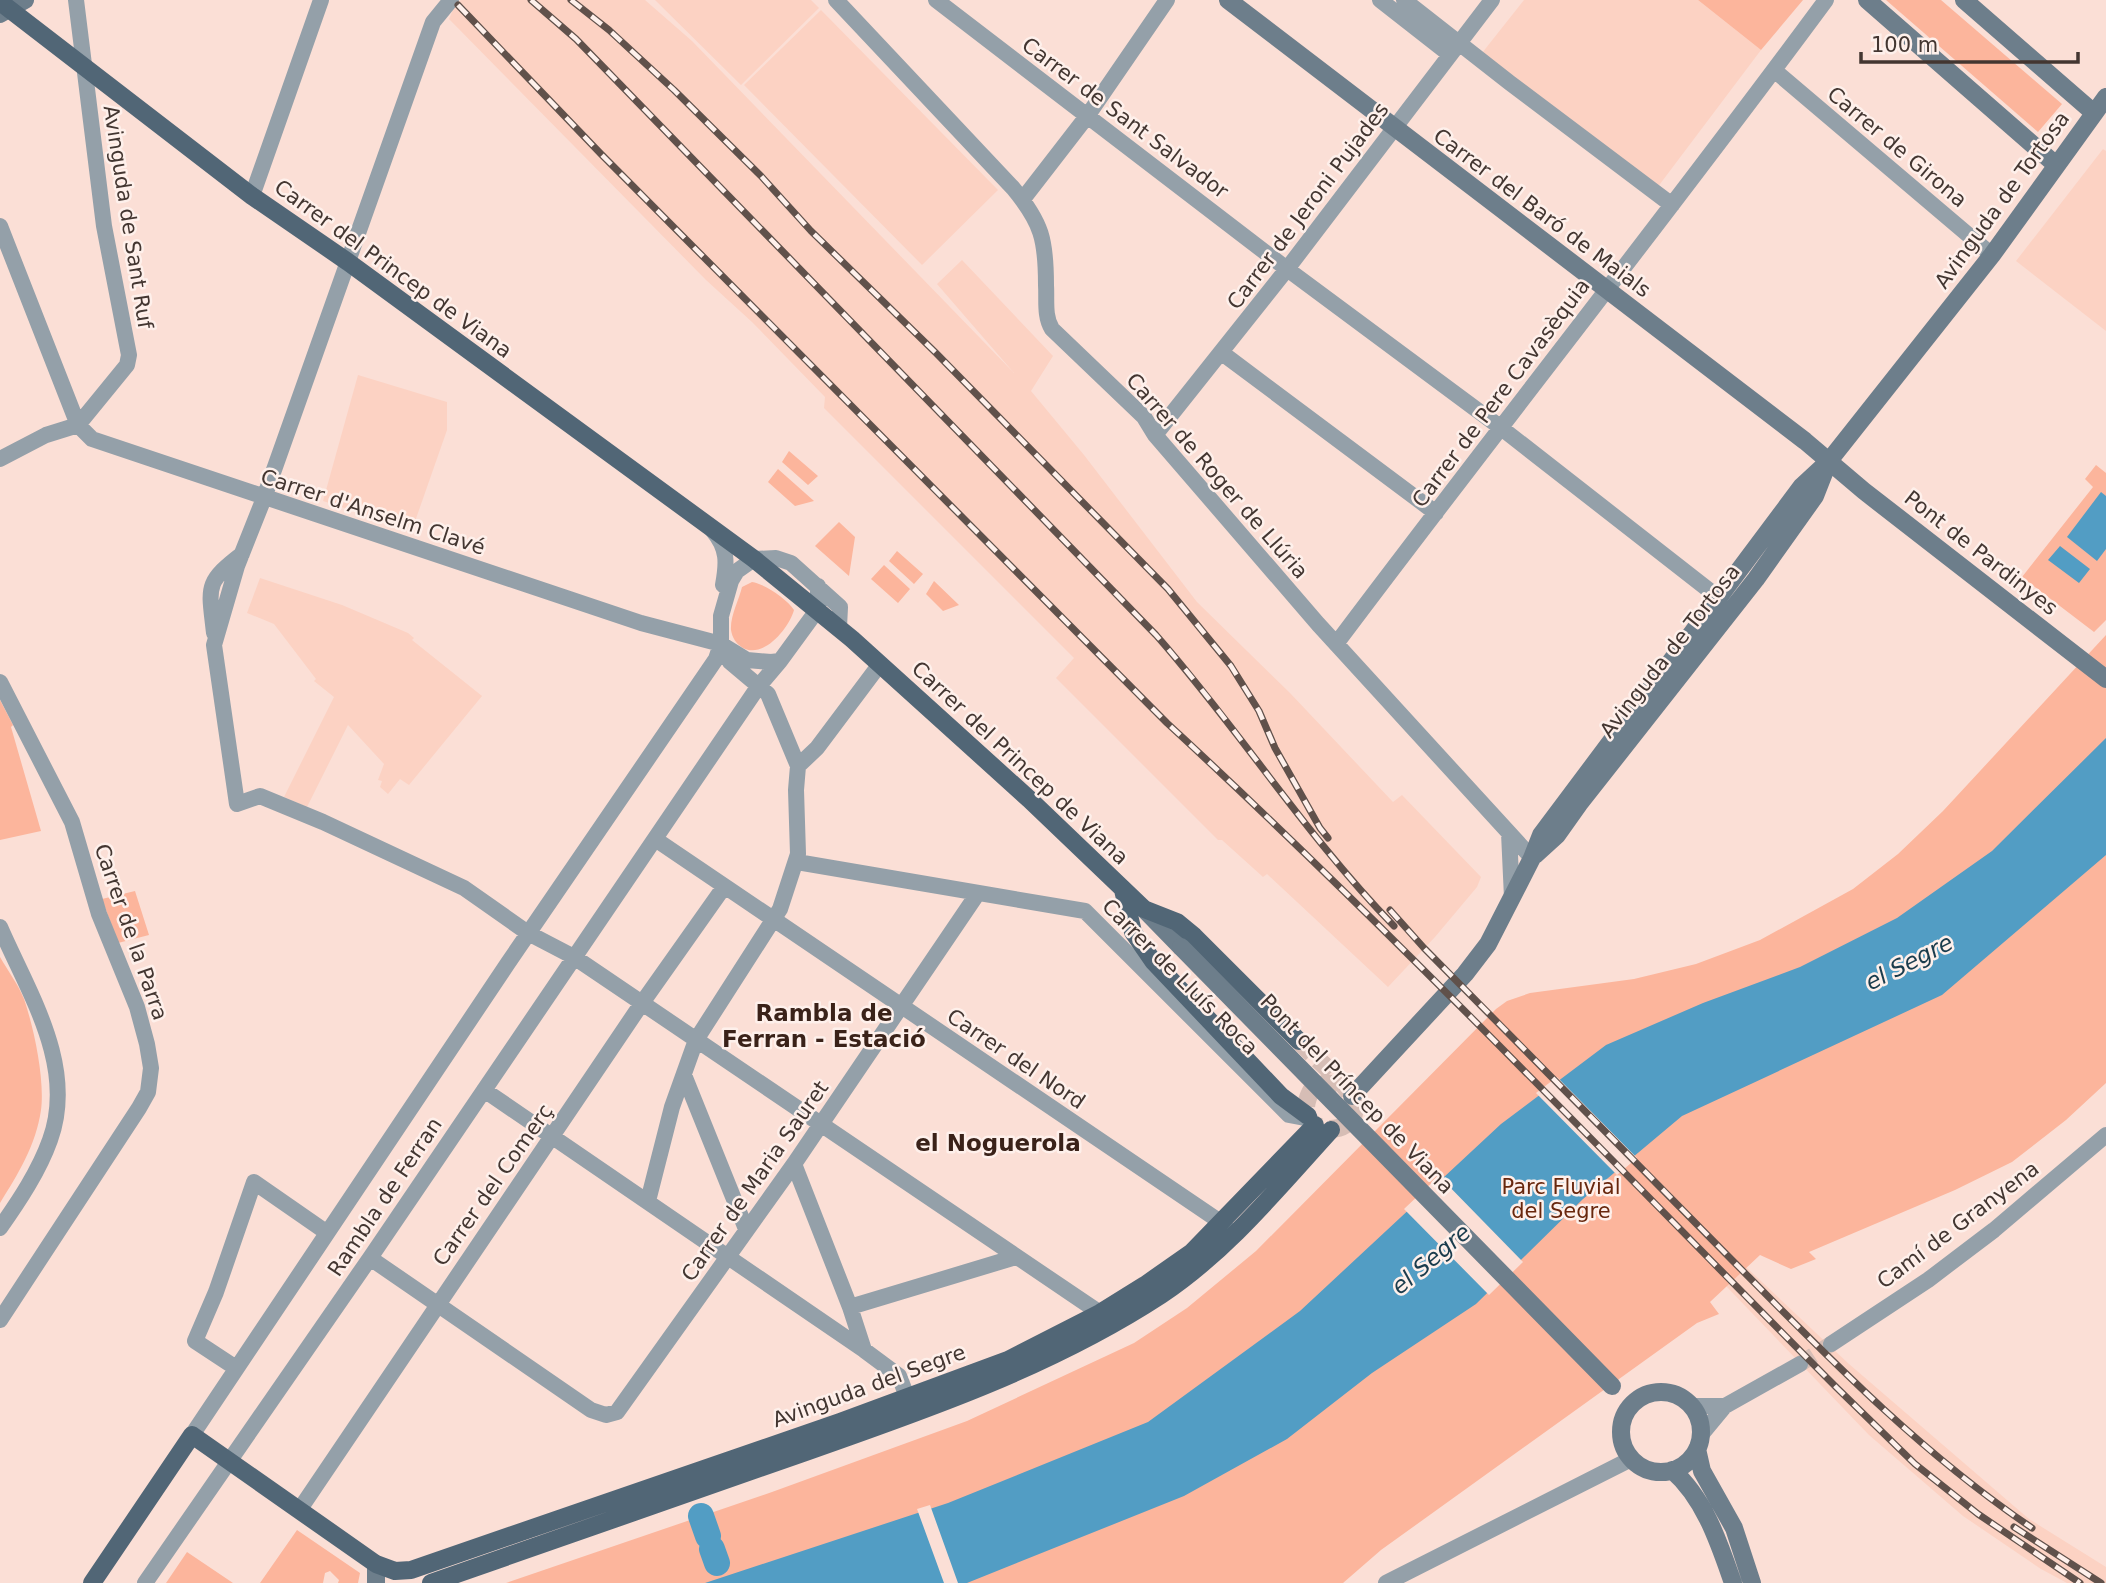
<svg xmlns="http://www.w3.org/2000/svg" width="2106" height="1583" font-family="'DejaVu Sans',sans-serif">
	<rect width="100%" height="100%" fill="#fbdfd6"/>
	<!-- built -->
	<path fill="#fcd2c3" d="M461,0H645L692,41L1014,373L937,284L962,260L1053,356L1031,391L1084,455L1197,602L1290,693L1393,802L1402,795L1481,877L1477,887L1435,937L1388,987L1267,874L1263,877L1222,840H1218L1056,678L1074,658L824,408L825,397L752,322L706,280L449,19L455,5Z
		M655,0H811L819,8L741,85Z
		M1524,0H1698L1761,50L1657,188L1482,53Z
		M821,10L998,190L922,265L744,85Z
		M2103,149L2106,151V331L2016,261Z
		M358,375L447,402V430L412,530L323,501Z
		M260,578L342,605L408,633L414,638L412,640L482,696L409,785L400,779L388,794L380,787L382,781L378,780L384,764L348,725L307,807L284,797L334,697L314,681L316,679L274,624L247,613Z
		M1746,1267L1849,1364L2029,1519L2106,1567V1583H2067L2041,1569L1963,1516L1869,1435L1726,1286Z"/>
	<!-- green -->
	<path fill="#fcb59c" d="M1698,0H1803L1761,50Z
		M1886,0H1941L2062,104L2038,132Z
		M789,451L818,476L808,485L782,462Z
		M2096,465L2106,473V620L2094,632L2022,577L2093,487L2085,479Z
		M778,469L814,501L795,506L768,482Z
		M839,522L855,537L849,576L815,546Z
		M897,551L923,574L914,584L889,561Z
		M884,565L910,589L898,603L871,579Z
		M934,581L959,605L943,611L926,594Z
		M752,582C765,584 787,599 794,610C789,628 764,659 743,648C736,644 732,637 731,630C730,616 739,600 742,587Z
		M2106,635V1083L2066,1120L2012,1162L1955,1190L1809,1252L1816,1259L1791,1269L1760,1255L1710,1302L1719,1314L1697,1323L1381,1550L1343,1583H506L772,1492L967,1421L1134,1343L1187,1308L1256,1251L1496,1009L1507,1001L1530,993L1634,979L1696,964L1760,940L1853,889L1898,854L1943,811Z
		M0,700L13,725L11,727L41,831L0,840Z
		M135,891L149,935L118,943L102,899Z
		M0,957C8,971 18,984 24,999C34,1028 45,1080 41,1110C36,1145 18,1174 0,1203Z
		M297,1530L360,1573L358,1583H338L339,1580L330,1571L325,1573L323,1583H260Z
		M187,1552L233,1583H166Z"/>
	<!-- water -->
	<path fill="#529dc4" d="M2101,492L2106,496V549L2097,561L2067,537Z
		M2060,546L2090,569L2079,583L2048,560Z
		M2106,738V855L1942,995L1682,1116L1583,1199L1476,1304L1372,1373L1287,1439L1184,1496L967,1583H705L948,1503L1148,1422L1300,1311L1501,1124L1606,1045L1703,1003L1800,967L1897,918L1992,851Z"/>
	<!-- pier -->
	<path fill="#fbdfd6" d="M1557,1077L1637,1158L1617,1175L1536,1093Z
		M1439,1176L1523,1262L1489,1295L1404,1209Z
		M930,1505L958,1583H944L917,1509Z"/>
	<g fill="none" stroke-linecap="round" stroke-linejoin="round">
		<!-- river -->
		<path stroke="#529dc4" stroke-width="26" d="M701,1516L708,1536
			M712,1549L717,1563"/>
		<!-- street-tunnel -->
		<path stroke="#d6bdb5" stroke-width="16" stroke-dasharray="16 8" stroke-linecap="butt" d="M1800,1364L1831,1344"/>
		<!-- primary-tunnel -->
		<path stroke="#d6bdb5" stroke-width="18" stroke-dasharray="18 9" stroke-linecap="butt" d="M1299,1041C1311,1054 1347,1084 1352,1098C1370,1140 1285,1141 1311,1091L1326,1083L1343,1086"/>
		<!-- street -->
		<path stroke="#94a0a9" stroke-width="16" d="M76,0L104,226L129,355L127,365L78,425
			M451,0L433,22L264,498L237,566L214,645L237,804L260,796L323,822L464,888L528,933L574,957L1100,1313
			M836,0L1013,188C1042,223 1046,240 1046,285C1047,300 1044,316 1052,329L1144,417L1155,435L1318,624L1532,858
			M936,0L1287,269L1500,427L1719,598
			M1380,0L1449,54
			M1404,0L1510,83L1672,205
			M1774,70L1992,255
			M252,196L321,0
			M1023,199L1088,115L1167,0
			M0,226L78,425L92,439L641,623L721,644L747,660L771,662L780,661
			M1222,353L1436,513
			M1155,435L1287,269L1492,0
			M0,459L46,435L78,425
			M713,531C728,549 727,563 723,585
			M214,633C209,587 204,583 242,554
			M1336,644C1498,428 1666,217 1826,0
			M0,682L72,822L99,914L137,1007L147,1044L151,1068L148,1092L139,1108L0,1320
			M798,766L817,748L880,664
			M1509,833L1512,898
			M655,839L1194,1204L1222,1223L1230,1232
			M797,862L1085,911L1289,1115L1310,1119
			M0,927C28,992 77,1066 50,1140C39,1171 19,1201 0,1228
			M684,1075L746,1229
			M484,1090L864,1350L899,1376L911,1407
			M794,1164L850,1307L864,1350
			M648,1201L672,1107L696,1040L780,909L798,854L796,790L798,766L768,694L730,662L721,644V616L731,581L737,571L754,559L776,558L791,563L840,607L839,627
			M370,1258L591,1410L606,1415L617,1412L794,1164L978,893
			M850,1307L1016,1257
			M1831,1344L1928,1280L1994,1230L2106,1135
			M236,1368L195,1341L216,1292L254,1182L326,1232
			M1692,1406H1725
			M192,1435L508,963L716,659L721,644
			M1701,1435L1725,1406L1800,1364
			M300,1509L642,1003L724,887
			M145,1583L370,1258L758,687L780,661L818,609V586
			M1386,1583L1631,1459"/>
		<!-- secondary -->
		<path stroke="#6d7e8b" stroke-width="18" d="M1228,0L1805,441L1864,491L2106,679
			M1867,0L2056,165
			M1964,0L2094,113
			M0,14L25,0
			M1535,855L1557,835L1579,804L1756,579L1815,496L1826,468
			M1144,909L1181,947
			M1352,1096L1465,974L1488,944L1532,858L1541,835L1802,486L1829,461L1992,255L2106,97
			M1621 1432a40 40 0 1 1 80 0a40 40 0 1 1-80 0Z
			M1697,1449L1702,1471L1734,1528L1752,1583
			M1672,1470C1705,1499 1719,1543 1733,1583
			M376,1583V1564"/>
		<!-- primary -->
		<path stroke="#516676" stroke-width="18" d="M0,2L252,196L348,262L754,559L852,639L1029,799L1144,909L1177,922L1194,936L1299,1041
			M1123,890L1133,932L1153,961L1281,1096L1308,1116
			M92,1583L192,1435L376,1564L395,1571L411,1570L840,1422L1008,1360L1100,1313L1145,1285L1192,1252L1315,1125
			M431,1583C554,1540 677,1497 800,1454C923,1411 1051,1367 1161,1295C1227,1251 1278,1188 1331,1130"/>
		<!-- rail casing -->
		<g stroke="#60514b" stroke-width="7">
			<path id="rail" d="M531,0L576,39L1156,635C1239,729 1306,836 1394,926
				M571,0L609,30L674,90L761,176L811,231L935,352L1168,589L1231,666L1259,711L1275,748L1320,828L1328,838
				M458,5L601,154L1167,723C1398,936 1615,1165 1837,1388L1915,1464L1978,1514L2080,1583
				M1390,910L1424,948C1526,1051 1628,1154 1729,1257C1826,1355 1917,1450 2032,1528
				M2014,1527L2101,1583"/>
		</g>
		<!-- rail -->
		<use href="#rail" stroke="#fef0eb" stroke-width="4.5" stroke-dasharray="13" stroke-linecap="butt"/>
		<!-- secondary-bridge -->
		<path stroke="#6d7e8b" stroke-width="18" d="M1181,947L1612,1386"/>
	</g>
	<g text-anchor="middle" stroke-width="5" stroke-linejoin="round" paint-order="stroke">
		<!-- street labels -->
		<g font-size="21" fill="#433631" stroke="#fef0eb">
			<text transform="translate(1125 118) rotate(37)" y="7">Carrer de Sant Salvador</text>
			<text transform="translate(1897 147) rotate(40)" y="7">Carrer de Girona</text>
			<text transform="translate(2002 200) rotate(-54)" y="7">Avinguda de Tortosa</text>
			<text transform="translate(1308 206) rotate(-53)" y="7">Carrer de Jeroni Pujades</text>
			<text transform="translate(1542 213) rotate(37)" y="7">Carrer del Baró de Maials</text>
			<text transform="translate(128 217) rotate(81)" y="7">Avinguda de Sant Ruf</text>
			<text transform="translate(393 269) rotate(36)" y="7">Carrer del Princep de Viana</text>
			<text transform="translate(1501 393) rotate(-53)" y="7">Carrer de Pere Cavasèquia</text>
			<text transform="translate(1217 476) rotate(49)" y="7">Carrer de Roger de Llúria</text>
			<text transform="translate(373 512) rotate(18)" y="7">Carrer d'Anselm Clavé</text>
			<text transform="translate(1981 553) rotate(38)" y="7">Pont de Pardinyes</text>
			<text transform="translate(1670 651) rotate(-52)" y="7">Avinguda de Tortosa</text>
			<text transform="translate(1020 763) rotate(43)" y="7">Carrer del Princep de Viana</text>
			<text transform="translate(131 932) rotate(71)" y="7">Carrer de la Parra</text>
			<text transform="translate(1180 977) rotate(45)" y="7">Carrer de Lluís Roca</text>
			<text transform="translate(1016 1059) rotate(34)" y="7">Carrer del Nord</text>
			<text transform="translate(1357 1094) rotate(46)" y="7">Pont del Príncep de Viana</text>
			<text transform="translate(755 1181) rotate(-55)" y="7">Carrer de Maria Sauret</text>
			<text transform="translate(493 1185) rotate(-55)" y="7">Carrer del Comerç</text>
			<text transform="translate(385 1197) rotate(-56)" y="7">Rambla de Ferran</text>
			<text transform="translate(1958 1225) rotate(-37)" y="7">Camí de Granyena</text>
			<text transform="translate(869 1386) rotate(-20)" y="7">Avinguda del Segre</text>
		</g>
		<!-- park labels -->
		<g font-size="21" fill="#68270d" stroke="#fef0eb">
			<text x="1561" y="1194">Parc Fluvial<tspan x="1561" dy="24">del Segre</tspan></text>
		</g>
		<!-- water labels -->
		<g font-size="23" font-style="italic" fill="#1a3c4d" stroke="#fef0eb">
			<text transform="translate(1909 962) rotate(-27)" y="8">el Segre</text>
			<text transform="translate(1431 1259) rotate(-40)" y="8">el Segre</text>
		</g>
		<!-- neighbourhood labels -->
		<g font-size="23" font-weight="bold" fill="#3a2219" stroke="#fef0eb">
			<text x="824" y="1021">Rambla de<tspan x="824" dy="26">Ferran - Estació</tspan></text>
			<text x="998" y="1151">el Noguerola</text>
		</g>
	</g>
	<!-- scale -->
	<path d="M1861 52v10h217v-10" fill="none" stroke="#433631" stroke-width="3.5"/>
	<text x="1871" y="52" font-size="21" fill="#433631" stroke="#fef0eb" stroke-width="5" paint-order="stroke">100 m</text>
</svg>
